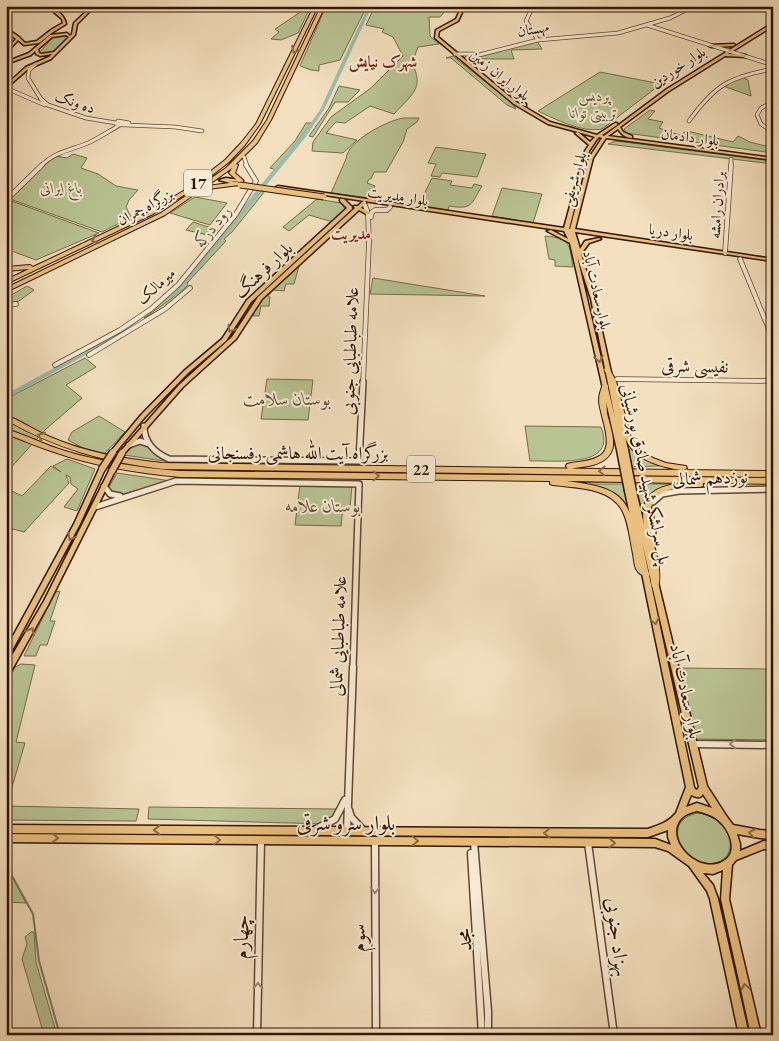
<svg xmlns="http://www.w3.org/2000/svg" width="779" height="1041" font-family="'EB Garamond',Amiri,serif">
	<rect width="100%" height="100%" fill="#f4e0bf"/>
	<filter id="stains"><feTurbulence type="fractalNoise" baseFrequency=".004" numOctaves="4"/><feColorMatrix values="0 0 0 0 .2 0 0 0 0 .09 0 0 0 0 .02 0 0 0 .5 -.17"/></filter>
	<radialGradient id="worn" r=".72"><stop offset=".6" stop-color="#630" stop-opacity="0"/><stop offset="1" stop-color="#630" stop-opacity=".3"/></radialGradient>
	<!-- green -->
	<path fill="#b9c394" stroke="#756c4a" d="M304,6H311L298,33L281,40L271,39L279,32L275,29L299,13Z
		M326,6H367L340,60L319,65V71L311,70L300,66Z
		M375,6H461L459,12L446,10L440,17H429L430,36L439,44L418,47L412,63C425,89 411,95 394,114L370,106L345,123L336,122L326,133L357,140L343,153L312,151L313,142L331,117L371,88L403,56L393,37L382,32L384,29L366,25Z
		M59,34L69,37C61,45 52,57 39,53L53,37Z
		M537,41L542,49L511,50L514,59H479L478,57Z
		M453,56L513,104L516,109L507,105L451,58H446Z
		M600,72L661,84L602,129C582,133 555,119 538,111Z
		M741,77L748,80L751,96L723,86Z
		M339,86L360,90L348,102H335L313,137L309,136L329,108Z
		M650,110L655,111L648,119L663,122L659,128L680,135L687,131L733,142L738,136L750,142L773,148V153L626,133L624,129Z
		M403,118H419L417,122L407,129L403,142L386,172H374L371,179H369L367,183L375,186L368,198L331,193L346,159C347,141 387,121 403,118Z
		M306,123H311L276,170L270,168L295,141Z
		M616,141L773,161V164L608,144Z
		M436,147L486,154L477,177L442,173L440,177L431,176L436,164L428,163Z
		M73,154L87,158L81,168L98,174L116,186L138,190L129,200L126,207L131,217L102,232L10,199C26,185 39,168 56,156L67,158Z
		M432,178L452,181L450,185L472,188L474,184L482,186C471,204 473,210 449,206L448,210L419,205Z
		M502,188L542,194L533,223L492,216Z
		M262,190L265,191L232,232L224,239L226,241L187,283L188,285L165,307L144,318L172,298Z
		M195,197L227,203L210,225L170,213Z
		M317,199L341,203L345,209L333,222L309,215L289,231L283,227Z
		M9,200L99,233L36,260L6,249V202Z
		M193,222L218,230L212,236L186,230Z
		M545,236C571,238 569,244 573,267L555,266V260L549,259Z
		M299,266L294,284H286L284,291L273,290L268,296L270,297L269,306H261L259,316H253C257,296 284,278 299,266Z
		M373,278L485,296L370,294Z
		M27,286L34,290L19,301L6,304V298Z
		M85,358L96,367L66,385L82,398L46,429L6,473V399Z
		M267,379L313,380L308,420L261,419Z
		M99,416L125,432L104,454L83,448L68,440L72,432Z
		M525,426L601,427C618,469 555,460 530,461Z
		M137,443C153,445 155,457 170,462L124,455L130,447Z
		M627,443L639,455L659,466L632,467Z
		M67,459L95,469L77,511L64,507L78,489L71,484L70,477L66,475L69,483L24,532L13,529L11,532L6,531V488L22,496L51,466L61,472L53,466Z
		M117,473L171,481L119,495L108,489Z
		M589,484H623L628,507L608,490Z
		M635,484H671C658,490 648,491 643,506H641Z
		M300,485L352,486L350,507H343L341,526L295,525Z
		M60,591L50,621H55L47,645H40L36,656H24L55,592Z
		M21,664L35,665L16,742L25,743L12,787H6V687L15,667Z
		M680,668L773,669V740L696,739Z
		M6,806L139,809L136,821L6,820Z
		M149,807L336,809L332,818L325,824L148,819Z
		M698,813C707,814 715,817 722,824C732,835 735,856 718,862C687,873 656,821 698,813Z
		M6,832L333,834L286,837L6,836Z
		M6,864L26,903L6,902Z
		M31,932H34L36,962L57,1035H44L22,959L27,944L25,937Z"/>
	<g fill="none" stroke-linecap="round" stroke-linejoin="round">
		<!-- stream -->
		<path stroke="#717968" stroke-width="2" d="M6,865L33,914L39,961L60,1035"/>
		<!-- river -->
		<path fill="#9cbdae" fill-rule="evenodd" d="M368,6H372L324,110L305,138L178,293L106,344L6,399V394L102,342L174,291L301,136L320,110Z"/>
		<!-- minor-far3 casing -->
		<g stroke="#624730" stroke-width="4.5">
			<path id="minor-far3" d="M533,6L526,21L538,40
				M647,25L773,65
				M455,54H474
				M467,58L538,40L618,33L670,18L694,6
				M36,64L29,70L28,78L41,99L48,105L86,118L116,123
				M6,88L45,105
				M773,102L761,108L757,115L761,124L773,132
				M118,121L129,123L124,125L116,124Z
				M689,121C715,85 729,77 773,69
				M126,125L175,127L202,131
				M244,157L247,166
				M41,166C54,152 71,150 88,143C99,138 109,131 120,125
				M731,166V159"/>
		</g>
		<!-- minor-far2 casing -->
		<g stroke="#624730" stroke-width="5.5">
			<path id="minor-far2" d="M6,200L42,165
				M371,217L372,212L375,210H387L390,207
				M725,253L731,165
				M740,259L773,339
				M6,305L16,304
				M89,355L165,309L190,288
				M55,365L120,330L151,309L178,285L236,214L256,181L246,165
				M617,379L773,381
				M363,384L369,242L368,213L364,203"/>
		</g>
		<!-- minor-far1 casing -->
		<g stroke="#624730" stroke-width="8">
			<path id="minor-far1" d="M144,426C144,442 155,453 169,459L359,461L363,382
				M129,445L140,441L149,444
				M104,486L110,494L120,496
				M653,502L662,494L679,491L773,489
				M95,507L176,481L359,484L353,668
				M650,512L653,532"/>
		</g>
		<!-- minor casing -->
		<g stroke="#624730" stroke-width="9">
			<path id="minor" d="M693,744L773,745
				M349,810L351,817L364,831
				M316,829L335,819L345,800
				M347,831L353,667
				M375,841L376,1035
				M474,842L488,1011V1035
				M588,843L614,1035
				M471,853L482,1035
				M257,1035L261,840"/>
		</g>
		<!-- major casing -->
		<g stroke="#311400" stroke-width="3">
			<path id="major" d="M47,6C55,7 65,16 66,24L53,32L39,43L24,45L18,40L6,53V50L16,39L6,31V28L19,37L25,43L37,41L51,30L63,23L62,19Z
				M92,6H95L77,24L75,35L51,59L28,69L6,88V85L26,67L49,57L52,54L40,56L36,54L35,51L31,55L6,64V62L29,53L50,35L67,33L70,36L72,34L74,23ZM66,35L69,37L54,52L41,54L39,53L38,49L52,37Z
				M462,6H465L458,21L439,31L438,37L516,102L550,122L597,135L615,123H617V125L602,135L604,136L667,89L773,23V26L728,54L745,55H746V57L725,56L669,91L620,127L623,132L632,136V138C626,138 621,134 618,129L608,136L773,158V160L606,138L593,158L575,229L773,259V261L575,232L580,249L585,241L599,238L601,239L589,243L581,254L595,299L628,450L627,451L625,452L622,451L620,452L617,450L570,243L547,231L551,230L568,239L564,231L278,188L276,187L278,186L564,228L585,151L589,145L575,133L578,132L548,124L514,104L435,38L436,30L456,19ZM578,132L595,137L590,142ZM599,137L602,138L589,158L570,229H569L589,151L597,139ZM577,256L591,299L615,418Z
				M734,44L735,45L733,46L711,47L709,46L711,45Z
				M505,89H507L526,104V106H524L505,91Z
				M226,178L241,180L243,181L241,182L230,181L240,183V185H238L219,180Z
				M340,199H344L352,207V209L251,302L226,341L188,373L145,417L115,453H111L110,452L111,451L141,415L184,371L222,339L247,300L347,208L340,201Z
				M362,202L366,203L361,208L370,212V214H366L359,210L262,299L236,339L183,387L124,454H120L119,453L120,452L179,385L232,337L258,297L355,208L354,207V206H358Z
				M100,467H102L105,469L80,524L8,658L6,659V649L74,524Z
				M110,469H112L115,471L48,605L9,675L6,676V666L44,601Z
				M626,489H628L630,490L633,489L636,491L707,786L727,817L733,825L760,830L773,831V839L760,838L737,834L740,844V851L764,841H773V849H764L736,860L732,865L729,899L761,1035H751L721,899L723,870L713,874L703,873L713,885L718,899L749,1035H739L710,899L707,891L689,866L668,851L655,847L6,842V834L655,839L671,845L668,837V830L648,837L6,833V825L648,829C659,825 669,822 676,813L686,787L625,491ZM642,542L699,787L697,790L695,789L694,787ZM703,794L712,808L697,803L686,807L691,795C696,797 700,799 703,794ZM697,811C705,813 712,815 718,820C730,830 740,853 722,862C696,875 661,836 683,817C686,814 693,812 697,811Z"/>
		</g>
		<!-- highway casing -->
		<g stroke="#311400" stroke-width="2">
			<path id="highway" d="M314,6H318L260,124L245,145L229,162L197,187L153,214L6,284V280L29,269L6,271V267L30,265L33,267L149,212L193,185L225,160L241,143L256,124Z
				M321,6H325L271,120L257,143L236,164L238,165L235,173L243,180V182H239L230,174L229,173L232,168L207,186L237,182L240,184L239,185L208,189L205,187L165,215L6,292V288L161,213L226,168L253,141L267,120Z
				M607,367L609,368L616,381L631,438L635,444L640,450L653,458L666,463L686,466L687,468L684,470L773,471V477L162,469C105,462 57,449 6,420V415C21,421 34,430 48,436C84,452 123,459 162,463L681,470C606,459 629,420 604,369Z
				M603,384H607L608,386C607,395 606,404 607,413C612,435 623,456 593,465C586,467 578,467 570,469L567,468L566,466L567,464C579,461 591,462 601,455C615,445 599,414 599,400C599,395 601,389 603,384Z
				M6,429C26,435 45,445 65,451C102,462 141,468 180,471L773,478V484L703,483V486L700,487C690,487 679,487 669,490C639,499 652,535 657,557C659,567 661,578 658,587H652C650,579 652,569 650,561C644,521 628,488 683,483L567,481C616,488 628,492 638,542C640,549 641,564 645,568C646,570 648,572 650,574L649,576C644,577 639,574 636,569C634,565 634,559 633,554C630,540 629,525 623,512C611,487 576,488 553,485L550,484V481L180,477C139,473 97,467 57,453C40,448 23,440 6,434Z"/>
		</g>
		<!-- minor-far3 -->
		<use href="#minor-far3" stroke="#f8ebd5" stroke-width="3"/>
		<!-- minor-far2 -->
		<use href="#minor-far2" stroke="#f8ebd5" stroke-width="4"/>
		<!-- minor-far1 -->
		<use href="#minor-far1" stroke="#f8ebd5" stroke-width="5"/>
		<!-- minor -->
		<use href="#minor" stroke="#f8ebd5" stroke-width="6"/>
		<!-- major -->
		<use href="#major" fill="#eac080" fill-rule="evenodd"/>
		<!-- highway -->
		<use href="#highway" fill="#eac080" fill-rule="evenodd"/>
		<!-- major-bridge-far1 casing -->
		<g stroke="#311400" stroke-width="7" stroke-linecap="butt">
			<path id="major-bridge-far1" d="M240,185L324,197"/>
		</g>
		<!-- major-bridge casing -->
		<g stroke="#311400" stroke-width="9" stroke-linecap="butt">
			<path id="major-bridge" d="M620,450L628,491
				M625,450L633,491
				M102,469L113,452
				M112,471L122,453"/>
		</g>
		<!-- major-bridge-far1 -->
		<use href="#major-bridge-far1" stroke="#eac080" stroke-width="5"/>
		<!-- major-bridge -->
		<use href="#major-bridge" stroke="#eac080" stroke-width="6"/>
	</g>
	<!-- one-way arrows -->
	<defs><path id="oneway-chevron" d="M-2-3.5L2.5 0L-2 3.5" fill="none" stroke-width="1.6" stroke-linecap="round" stroke-linejoin="round" transform="scale(1.25)"/></defs>
	<g stroke="#8e6a40">
		<use href="#oneway-chevron" transform="translate(295 50) rotate(116)"/>
		<use href="#oneway-chevron" transform="translate(95 240) rotate(155)"/>
		<use href="#oneway-chevron" transform="translate(231 329) rotate(120)"/>
		<use href="#oneway-chevron" transform="translate(599 359) rotate(77)"/>
		<use href="#oneway-chevron" transform="translate(41 436) rotate(-155)"/>
		<use href="#oneway-chevron" transform="translate(602 471) rotate(-179)"/>
		<use href="#oneway-chevron" transform="translate(376 476) rotate(1)"/>
		<use href="#oneway-chevron" transform="translate(71 537) rotate(118)"/>
		<use href="#oneway-chevron" transform="translate(655 621) rotate(78)"/>
		<use href="#oneway-chevron" transform="translate(31 631) rotate(-61)"/>
		<use href="#oneway-chevron" transform="translate(157 830) rotate(-180)"/>
		<use href="#oneway-chevron" transform="translate(547 833) rotate(-180)"/>
		<use href="#oneway-chevron" transform="translate(752 833) rotate(-169)"/>
		<use href="#oneway-chevron" transform="translate(55 838) rotate(1)"/>
		<use href="#oneway-chevron" transform="translate(217 840) rotate(1)"/>
		<use href="#oneway-chevron" transform="translate(415 841) rotate(1)"/>
		<use href="#oneway-chevron" transform="translate(612 843)"/>
		<use href="#oneway-chevron" transform="translate(745 987) rotate(-103)"/>
	</g>
	<g stroke="#9e8a75">
		<use href="#oneway-chevron" transform="translate(733 744) rotate(-180)"/>
		<use href="#oneway-chevron" transform="translate(375 890) rotate(90)"/>
		<use href="#oneway-chevron" transform="translate(258 986) rotate(-89)"/>
	</g>
	<g text-anchor="middle" stroke-width="4" stroke-linejoin="round" paint-order="stroke">
		<!-- far-street labels -->
		<g font-size="15" fill="#311400" stroke="#f8ebd5">
			<text transform="translate(533 29) rotate(-9)" y="5">مهستان</text>
			<text transform="translate(678 67) rotate(-33)" y="5">بلوار خوردین</text>
			<text transform="translate(500 75) rotate(39)" y="5">بلوار ایران زمین</text>
			<text transform="translate(75 102) rotate(19)" y="5">ده ونک</text>
			<text transform="translate(690 137) rotate(7)" y="5">بلوار دادمان</text>
			<text transform="translate(574 179) rotate(-74)" y="5">بلوار شریفی</text>
			<text transform="translate(398 196) rotate(9)" y="5">بلوار مدیریت</text>
			<text transform="translate(717 205) rotate(-86)" y="5">برادران رامشه</text>
			<text transform="translate(145 207) rotate(-28)" y="5">بزرگراه چمران</text>
			<text transform="translate(671 232) rotate(8)" y="5">بلوار دریا</text>
			<text transform="translate(156 286) rotate(-42)" y="5">میرمالک</text>
			<text transform="translate(597 290) rotate(77)" y="5">بلوار سعادت آباد</text>
		</g>
		<!-- far-park labels -->
		<g font-size="15" font-style="italic" fill="#615134" stroke="#f8ebd5">
			<text x="594" y="101">پردیس<tspan x="594" dy="17">تربیتی توانا</tspan></text>
			<text x="61" y="193">باغ ایرانی</text>
		</g>
		<!-- far-neighbourhood labels -->
		<g font-size="16" font-weight="bold" fill="#7a1f14" stroke="#f8ebd5">
			<text x="383" y="67">شهرک نیایش</text>
			<text x="351" y="239">مدیریت</text>
		</g>
		<!-- shield labels -->
		<g fill="#f8ebd5" stroke="#6d5440" stroke-width="1">
			<rect x="184" y="169.5" width="28" height="27" rx="4"/>
			<rect x="407" y="455.5" width="28" height="27" rx="4"/>
		</g>
		<g font-size="16" font-weight="bold" fill="#311400">
			<text x="198" y="189">17</text>
			<text x="421" y="475">22</text>
		</g>
		<!-- far-water labels -->
		<g font-size="16" font-style="italic" fill="#564f3d" stroke="#f8ebd5">
			<text transform="translate(212 226) rotate(-51)" y="6">رود درکه</text>
		</g>
		<!-- street labels -->
		<g font-size="18" fill="#311400" stroke="#f8ebd5">
			<text transform="translate(263 270) rotate(-43)" y="6">بلوار فرهنگ</text>
			<text transform="translate(350 351) rotate(-88)" y="6">علامه طباطبایی جنوبی</text>
			<text transform="translate(695 366) rotate(1)" y="6">نفیسی شرقی</text>
			<text x="298" y="459">بزرگراه آیت الله هاشمی رفسنجانی</text>
			<text transform="translate(646 474) rotate(78)" y="6">پل سرلشکر شهید صادق پورشیانی</text>
			<text transform="translate(710 478) rotate(-2)" y="6">نوزدهم شمالی</text>
			<text transform="translate(338 636) rotate(-88)" y="6">علامه طباطبایی شمالی</text>
			<text transform="translate(686 691) rotate(78)" y="6">بلوار سعادت آباد</text>
		</g>
		<!-- park labels -->
		<g font-size="18" font-style="italic" fill="#615134" stroke="#f8ebd5">
			<text x="287" y="405">بوستان سلامت</text>
			<text x="323" y="512">بوستان علامه</text>
		</g>
		<!-- near-street labels -->
		<g font-size="21" fill="#311400" stroke="#f8ebd5">
			<text x="346" y="830">بلوار سرو شرقی</text>
			<text transform="translate(241 937) rotate(-89)" y="7">چهارم</text>
			<text transform="translate(618 937) rotate(83)" y="7">بهزاد جنوبی</text>
			<text transform="translate(358 938) rotate(-90)" y="7">سوم</text>
			<text transform="translate(464 940) rotate(-95)" y="7">مجد</text>
		</g>
	</g>
	<!-- margin -->
	<rect width="779" height="1041" fill="none" stroke="#f4e0bf" stroke-width="25"/>
	<rect x="8" y="8" width="764" height="1026" fill="none" stroke="#311400" stroke-width="2.5"/>
	<rect x="12" y="12" width="754" height="1016" fill="none" stroke="#311400"/>
	<rect width="100%" height="100%" filter="url(#stains)"/>
	<rect width="100%" height="100%" fill="url(#worn)"/>
</svg>
